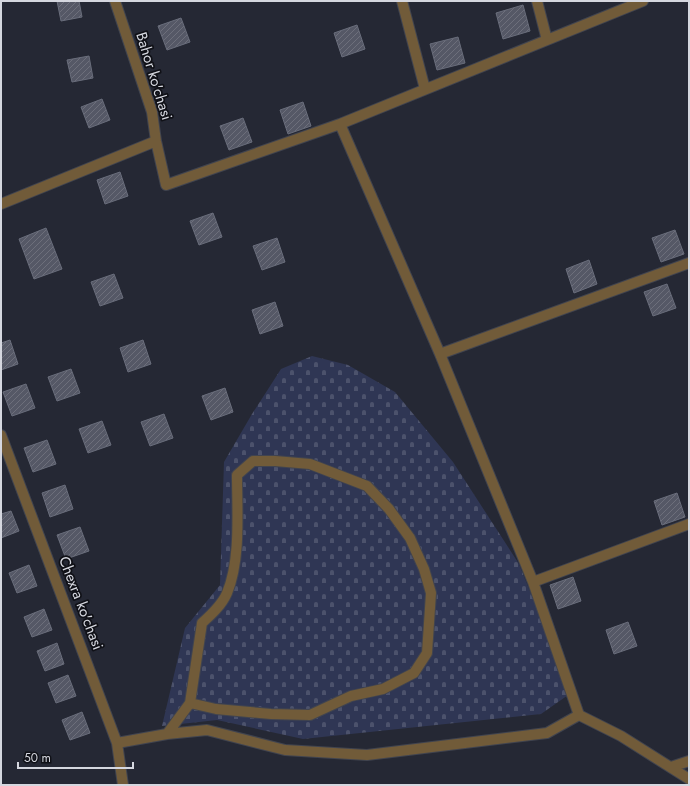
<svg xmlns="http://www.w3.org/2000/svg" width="690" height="786" font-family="Jost,sans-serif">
	<defs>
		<pattern id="cemetery-stones" width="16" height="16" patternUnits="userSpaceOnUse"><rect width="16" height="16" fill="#2f3654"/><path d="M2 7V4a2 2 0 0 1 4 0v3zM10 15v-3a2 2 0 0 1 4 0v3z" fill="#4c526c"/></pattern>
		<pattern id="building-hatch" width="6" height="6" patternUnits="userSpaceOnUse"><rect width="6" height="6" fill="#555866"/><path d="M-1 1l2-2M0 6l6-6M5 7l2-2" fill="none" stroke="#6d6f7b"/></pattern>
	</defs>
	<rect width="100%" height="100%" fill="#252834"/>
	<!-- cemetery -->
	<path fill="url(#cemetery-stones)" d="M312,356L348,365L395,392L453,462L519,564L571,693L541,714L303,739L217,720L162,726L185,628L220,585L224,462L252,414L281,369Z"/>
	<!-- building -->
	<path fill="url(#building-hatch)" stroke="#696d7b" d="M57,1H79L82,17L61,21Z
		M523,5L530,31L503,39L496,13Z
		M181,18L190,42L167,50L158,26Z
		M357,25L365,49L342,57L334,33Z
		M458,37L465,63L437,70L430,44Z
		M89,56L93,78L72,82L67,60Z
		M102,99L110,120L89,128L81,107Z
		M303,102L311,126L288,134L280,110Z
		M243,118L252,142L229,150L220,126Z
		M120,172L128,196L105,204L97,180Z
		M213,213L222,237L199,245L190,221Z
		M46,228L62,269L34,279L19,239Z
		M675,230L684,254L661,262L652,238Z
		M277,238L285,262L262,270L253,246Z
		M589,260L597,284L574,293L566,269Z
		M114,274L123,298L100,306L91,282Z
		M667,284L676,308L653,316L644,292Z
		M275,302L283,326L260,334L252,310Z
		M10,340L18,364L1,370V343Z
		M143,340L151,364L128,372L120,348Z
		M71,369L80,393L57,401L48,377Z
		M26,384L35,408L12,416L3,392Z
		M225,388L233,412L211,420L202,396Z
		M164,414L173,438L150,446L141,422Z
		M102,421L111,445L88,453L79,429Z
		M47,440L56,464L33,472L24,448Z
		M65,485L73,509L50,517L42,493Z
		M677,493L685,517L662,525L654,501Z
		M11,511L19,531L1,538V514Z
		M80,527L89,551L66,559L57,535Z
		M29,565L37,586L17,593L9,573Z
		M573,577L581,601L558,609L550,585Z
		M44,609L52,630L32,637L24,617Z
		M628,622L637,646L614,654L606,630Z
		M57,643L64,664L45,671L37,651Z
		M68,675L76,696L56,703L48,683Z
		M82,712L90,733L70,740L62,720Z"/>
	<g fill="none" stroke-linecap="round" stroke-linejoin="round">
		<!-- minor casing -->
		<g stroke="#41444f" stroke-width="12">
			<path id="minor" d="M115,1L152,112L156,141L166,185L340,124L643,1
				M402,1L425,89
				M537,1L547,40
				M340,124L440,354L533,582L579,715L621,736L689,779
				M1,204L156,141
				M440,354L689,263
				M1,435L117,743L123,785
				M533,582L689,524
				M167,734L190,703L216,709L271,714L310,715L351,696L383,689L414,673L427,653L431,593L424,569L410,538L389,509L367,486L310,464L275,461H253L237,475C237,510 241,560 227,593C222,605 211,615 202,623L190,703
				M117,743L167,734L207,730L285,750L367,755L547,733L579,715
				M671,767L689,761"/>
		</g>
		<!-- minor -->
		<use href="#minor" stroke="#715b39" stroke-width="10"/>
	</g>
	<g text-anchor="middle" stroke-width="3.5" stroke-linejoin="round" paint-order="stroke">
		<!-- street labels -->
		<g font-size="15" fill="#d5d7df" stroke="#101117">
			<text transform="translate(154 76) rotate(73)" y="5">Bahor ko'chasi</text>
			<text transform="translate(81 603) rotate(69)" y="5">Chexra ko'chasi</text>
		</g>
	</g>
	<!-- border -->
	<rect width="690" height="786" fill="none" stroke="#d5d7df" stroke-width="4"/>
	<!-- scale -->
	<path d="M18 762v6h115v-6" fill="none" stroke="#d5d7df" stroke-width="2"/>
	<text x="24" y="762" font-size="12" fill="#d5d7df" stroke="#101117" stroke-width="3" paint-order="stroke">50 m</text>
</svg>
